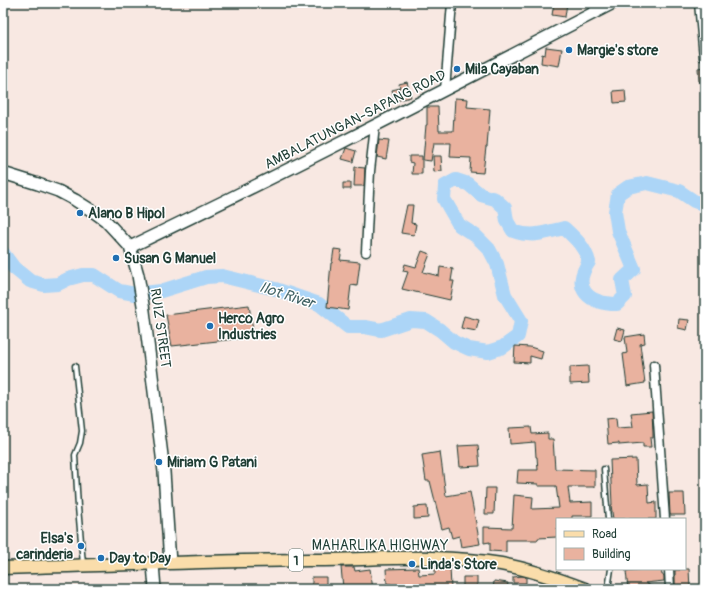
<svg xmlns="http://www.w3.org/2000/svg" width="708" height="592" font-family="Pangolin,sans-serif">
	<rect width="100%" height="100%" fill="#f8e8e2"/>
	<filter id="ink" filterUnits="userSpaceOnUse"><feTurbulence type="fractalNoise" baseFrequency=".025" numOctaves="2"/><feDisplacementMap in="SourceGraphic" scale="8" xChannelSelector="R" yChannelSelector="G"/><feConvolveMatrix kernelMatrix="1 2 1 2 8 2 1 2 1" color-interpolation-filters="sRGB"/></filter>
	<g filter="url(#ink)">
		<g fill="none" stroke-linecap="round" stroke-linejoin="round">
			<!-- river -->
			<path stroke="#acd5f7" stroke-width="14" d="M3,253L14,268L30,281L44,285L58,284L68,279L83,275H94L119,291L135,294L161,291L206,277L222,276L275,289L319,304L348,327H365L381,330L411,320L426,321L440,330L454,342L469,349L488,352L503,347L518,336L521,321L505,295L497,264L489,249L476,236L459,225L444,199L445,186L456,180L468,184L481,195L495,199L505,208L507,221L513,231C533,238 544,233 564,228C576,239 585,247 589,262C570,289 590,304 617,304L625,296L622,280L634,269L618,231L615,212L618,194L628,187L647,183L679,191L694,201L705,205"/>
		</g>
		<!-- building -->
		<path fill="#e9b29f" stroke="#1f3d34" d="M554,3H567L565,17L552,15Z
			M546,47L562,49L559,66L541,63L542,54L545,55Z
			M705,67V82H699L698,68Z
			M407,82L411,97L395,101L392,90L400,88L399,84Z
			M625,90L626,102L614,103L613,91Z
			M455,98L468,99L467,107L490,109L487,147H486L483,173L470,172L471,158L450,157L451,143H434L431,161L423,160L426,125H427V107H438L439,131H453Z
			M379,140L389,141L386,159L377,157Z
			M346,148L356,151L353,162L342,159Z
			M409,156H422V174H412L413,163L409,162Z
			M433,156H441L442,171L434,172Z
			M355,167L365,168L364,186H354Z
			M343,183H351V189H343Z
			M407,205H413L411,223L416,224L414,235L401,233Z
			M334,249L342,250L340,260L360,262L357,286L351,285L348,310L327,307L331,263H332Z
			M422,251L430,254L423,272L439,276L440,267L453,269L451,281H454L450,300L402,289L408,272L403,271L405,264L416,267Z
			M249,305L254,337L172,346L166,315Z
			M464,316L479,320L476,331L461,328Z
			M679,319L689,320L687,330L678,328Z
			M617,328L625,330L622,341L614,339Z
			M644,334L645,343L640,344L645,383L627,386L623,354L627,353L625,337Z
			M515,346L530,347L543,351L541,359L530,356V363L514,362Z
			M588,366L589,383L570,384V367Z
			M652,411L653,433V438H650L651,447H643V443L619,445V443L608,444L606,419L616,418L617,428L633,427L631,413Z
			M531,427L532,434L548,433V439H553L555,469L595,470V487H568L570,503L592,502V516H572V519H557V537L538,538V540H506V552L490,551V542L484,543V527L512,528L514,495L533,497L532,509L559,508L556,486H538V484L517,483L518,470H538L537,457H536L535,442L510,444L509,428Z
			M478,445L480,466L460,467L458,446Z
			M440,452L446,496L470,492L480,544L461,547L459,536L452,538L449,527L442,529L430,481H426L422,455Z
			M636,459L637,485L648,484L649,503L656,502V519H613L611,505H612L610,460Z
			M486,488H495L494,514H485Z
			M669,493H684L685,515H670Z
			M427,506L428,518L414,519V507Z
			M450,566L451,589H391V584H387L386,569L418,568L419,575L435,574V567Z
			M341,567H354L355,571L370,569L373,589H361L360,587L343,588Z
			M644,569H661L662,575H664V581L645,583L658,589H628L626,571Z
			M680,569H689L690,589H675V570H680Z
			M523,576L526,577V583H513V577Z
			M312,577H326V589H312Z
			M463,577H477V589H463Z
			M494,581L508,583L507,589H493Z"/>
		<g fill="none" stroke-linecap="round" stroke-linejoin="round">
			<!-- lane casing -->
			<g stroke="#1f3d34" stroke-width="7">
				<path id="lane" d="M697,3L702,58
					M592,11L594,3
					M75,366L82,431L80,443L75,455L78,507L83,564
					M604,469L608,519
					M608,589L611,569"/>
			</g>
			<!-- street casing -->
			<g stroke="#1f3d34" stroke-width="11">
				<path id="street" d="M445,90L452,3
					M366,252L370,171L375,126
					M654,365L665,519
					M669,569L670,589"/>
			</g>
			<!-- secondary casing -->
			<g stroke="#1f3d34" stroke-width="14">
				<path id="secondary" d="M3,173L38,184L58,191L75,200L94,212L105,220L130,247L138,275L144,311L164,472L170,563
					M130,247C293,169 452,86 613,3
					M153,564L155,589"/>
			</g>
			<!-- primary casing -->
			<g stroke="#1f3d34" stroke-width="15">
				<path id="primary" d="M3,568C105,565 206,561 308,560C372,560 438,553 501,564C529,569 558,579 585,589"/>
			</g>
			<!-- lane -->
			<use href="#lane" stroke="#fff" stroke-width="4"/>
			<!-- street -->
			<use href="#street" stroke="#fff" stroke-width="8"/>
			<!-- secondary -->
			<use href="#secondary" stroke="#fff" stroke-width="11"/>
			<!-- primary -->
			<use href="#primary" stroke="#faddab" stroke-width="12"/>
		</g>
	</g>
	<!-- markers -->
	<g fill="#1f6fb2" stroke="#fff" stroke-width="1.5">
		<circle cx="569" cy="50" r="4"/>
		<circle cx="457" cy="69" r="4"/>
		<circle cx="80" cy="213" r="4"/>
		<circle cx="116" cy="258" r="4"/>
		<circle cx="210" cy="326" r="4"/>
		<circle cx="159" cy="462" r="4"/>
		<circle cx="81" cy="546" r="4"/>
		<circle cx="101" cy="558" r="4"/>
		<circle cx="412" cy="564" r="4"/>
	</g>
	<g text-anchor="middle" stroke-width="3" stroke-linejoin="round" paint-order="stroke">
		<!-- shield labels -->
		<rect fill="#fff" stroke="#627771" stroke-width="1" x="289" y="549" width="14" height="22" rx="3"/>
		<g font-size="13" font-weight="bold" fill="#1f3d34">
			<text x="296" y="565">1</text>
		</g>
		<!-- poi labels -->
		<g font-size="14" font-weight="bold" fill="#1f3d34" stroke="#fff" text-anchor="start">
			<text x="577" y="55">Margie's store</text>
			<text x="465" y="74">Mila Cayaban</text>
			<text x="88" y="218">Alano B Hipol</text>
			<text x="124" y="263">Susan G Manuel</text>
			<text x="218" y="323">Herco Agro<tspan x="218" dy="16">Industries</tspan></text>
			<text x="167" y="467">Miriam G Patani</text>
			<text x="73" y="543" text-anchor="end">Elsa's<tspan x="73" dy="16">carinderia</tspan></text>
			<text x="109" y="563">Day to Day</text>
			<text x="420" y="569">Linda's Store</text>
		</g>
		<!-- street labels -->
		<g font-size="14" fill="#1f3d34" stroke="#fff">
			<text transform="translate(355 119) rotate(-27)" y="5">AMBALATUNGAN-SAPANG ROAD</text>
			<text transform="translate(161 328) rotate(82)" y="5">RUIZ STREET</text>
			<text x="380" y="550">MAHARLIKA HIGHWAY</text>
		</g>
		<!-- water labels -->
		<g font-size="15" font-style="italic" fill="#426365" stroke="#fff">
			<text transform="translate(287 295) rotate(18)" y="5">Ilot River</text>
		</g>
	</g>
	<!-- margin -->
	<rect width="708" height="592" fill="none" stroke="#fff" stroke-width="16"/>
	<rect x="8" y="8" width="692" height="576" fill="none" stroke="#1f3d34" stroke-width="1.5" filter="url(#ink)"/>
	<!-- legend -->
	<rect x="556" y="518" width="130" height="52" fill="#ffffff" stroke="#a5b1ae"/>
	<rect x="564" y="531" width="20" height="6" fill="#faddab" stroke="#a5b1ae"/>
	<text x="592" y="538" font-size="12" fill="#1f3d34">Road</text>
	<rect x="564" y="548" width="20" height="12" fill="#e9b29f" stroke="#a5b1ae"/>
	<text x="592" y="558" font-size="12" fill="#1f3d34">Building</text>
</svg>
